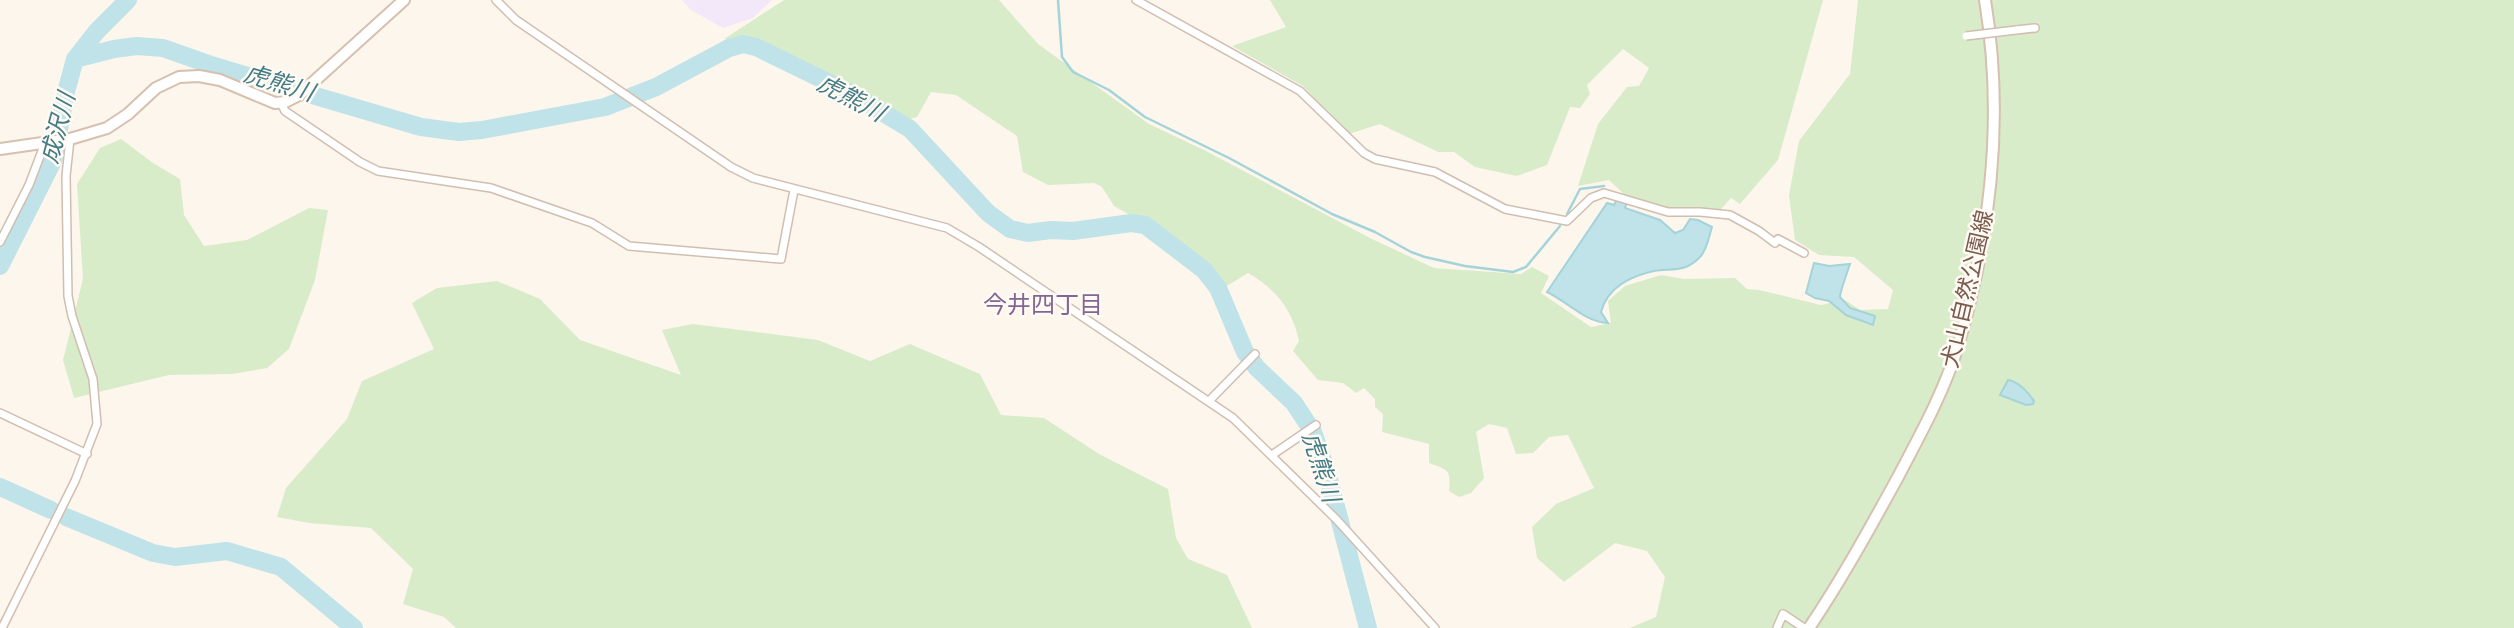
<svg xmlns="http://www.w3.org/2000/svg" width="2514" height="628" font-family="'Roboto Condensed','Noto Sans JP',sans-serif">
	<rect width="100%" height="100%" fill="#fdf6ec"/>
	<!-- education -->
	<path fill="#f3e8fa" d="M682,0H772L753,18L723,28L691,10Z"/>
	<!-- green -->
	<path fill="#d8ecc9" d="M784,0H999L1038,44L1149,124L1206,151L1370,238L1434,268L1521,274L1532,267L1549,276L1541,293L1591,327L1611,323L1608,301L1625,286L1661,275L1684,279L1735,278L1747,289L1759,290L1821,305L1845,300L1860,310L1888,309L1893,290L1854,257L1819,255L1795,240L1789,195L1799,141L1850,74L1858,0H2514V628H1630L1656,617L1665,577L1647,551L1615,543L1564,582L1537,558L1532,527L1556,504L1594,488L1568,435L1549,437L1533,453L1516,454L1507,428L1489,424L1476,432L1484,478L1471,493L1459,497L1449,491C1451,469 1448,470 1429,463V444L1382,432L1383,414L1375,407V399L1364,388L1356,393L1343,383L1318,380L1293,351L1299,341C1293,310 1275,288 1248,273L1222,289L1209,271L1157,230L1114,206L1102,187L1094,183L1048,185L1023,172L1017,136L956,95L931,92L917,117L903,121L824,77L753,41L724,39Z
		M1270,0H1823L1778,160L1740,204L1731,198L1721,209L1670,208L1628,198L1609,180L1578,186L1598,124L1627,87L1639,86L1649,68L1623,49L1587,85L1590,94L1580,108L1570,107L1547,165L1517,176L1475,167L1454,152H1438L1380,124L1349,134L1303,86L1232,46L1286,27Z
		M121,139L153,163L180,179L184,215L204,246L247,240L309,208L328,210L315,280L289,349L267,368L232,374L169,375L74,398L63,360L83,279L77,184L100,148Z
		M497,281L540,299L580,340L681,375L662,330L693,324L818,340L870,361L910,344L980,374L1001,415L1044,418L1099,454L1168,489L1176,538L1188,559L1227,575L1252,628H456L444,617L403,604L413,569L371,528L309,523L277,517L286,488L347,419L362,381L434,349L412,303L437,288Z"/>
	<!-- water -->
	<path fill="#bfe3e8" stroke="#a5d3da" stroke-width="2" d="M1617,199L1627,202L1625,208L1660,220L1675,233L1683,230L1690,219L1698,220L1712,227C1709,236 1707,250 1700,257C1685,273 1673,268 1654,271C1630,276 1607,288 1601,312L1608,323C1585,322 1568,302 1547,292L1607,203L1614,205Z
		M1814,263L1829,266L1850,264C1848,270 1840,292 1840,297L1850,308L1875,316L1873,325L1846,315L1829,301L1815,298L1806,293Z
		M2008,380C2018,381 2029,393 2034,401L2033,404L2026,405L2000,395Z"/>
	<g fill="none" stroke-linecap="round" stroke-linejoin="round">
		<!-- stream -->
		<path stroke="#a5d3da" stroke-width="2.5" d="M1058,0L1062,57L1073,72L1109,90L1145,117L1229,158L1332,214L1375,232L1411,252L1425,257L1465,266L1513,272L1526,267L1560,226
			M1567,214L1580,189L1604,186"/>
		<!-- river -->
		<path stroke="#bfe3e8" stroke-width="18" d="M75,59L114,49L137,46L163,48L214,66L421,127L459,132L482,130L605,107L656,87L729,48L743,44L756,47L852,94L910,129L988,213L1010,229L1028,233L1051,230L1073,231L1131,223L1145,225L1204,270L1218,288L1245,352L1257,368L1294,403L1313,432L1327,472L1368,628
			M0,266L53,161L66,92L75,59L97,31L128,0
			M0,487L51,510
			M66,517L153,553L175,557L227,551L281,567L354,628"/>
		<!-- street casing -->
		<g stroke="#d1beb0" stroke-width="10">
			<path id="street" d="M496,0L516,20L731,167L753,178L947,228L979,247L1233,418L1337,520L1435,628
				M1136,0L1300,91L1364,153L1375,159L1435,172L1505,209L1567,221L1591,198L1604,193L1668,212H1700L1730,215L1759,231L1775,243L1778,239L1804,253
				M2016,30L2035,28
				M281,103L285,111L360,162L378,171L491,188L592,223L629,246L781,259L794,190
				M0,242L29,185L45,143
				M1209,401L1255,354
				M0,413L87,454
				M1272,455L1316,425
				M2,628L75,481L97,424L93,379L72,316L68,296L66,176L70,139
				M1777,628L1783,614L1804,628"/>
		</g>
		<!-- secondary casing -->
		<g stroke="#d6c0b0" stroke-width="14">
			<path id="secondary" d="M0,149L70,139L107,128L128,114L156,88L179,77L199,76L220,80L275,103L285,102L299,95L404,0
				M1809,628C1842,579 1870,528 1898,477C1920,435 1944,392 1958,346C1991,234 2004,116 1985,0"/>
		</g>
		<!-- street -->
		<use href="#street" stroke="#fff" stroke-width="7"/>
		<!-- secondary -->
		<use href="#secondary" stroke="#fff" stroke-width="10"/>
		<!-- street-bridge casing -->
		<g stroke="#d1beb0" stroke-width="10" stroke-linecap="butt">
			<path id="street-bridge" d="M1966,36L2016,30"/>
		</g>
		<!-- street-bridge -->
		<use href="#street-bridge" stroke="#fff" stroke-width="7"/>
	</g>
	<g text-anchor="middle" stroke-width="5" stroke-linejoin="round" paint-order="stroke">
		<!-- street labels -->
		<g font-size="23" fill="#7a5c4d" stroke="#fffaf3">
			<text transform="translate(1967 289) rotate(-77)" y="8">犬山自然公園線</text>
		</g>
		<!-- water labels -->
		<g font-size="24" font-style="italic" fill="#437c86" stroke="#fffaf3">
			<text transform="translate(279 83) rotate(17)" y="8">虎熊川</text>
			<text transform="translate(851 98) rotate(28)" y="8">虎熊川</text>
			<text transform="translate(58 128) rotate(-75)" y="8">成沢川</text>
			<text transform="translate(1321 467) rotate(72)" y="8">虎熊川</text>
		</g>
		<!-- neighbourhood labels -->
		<g font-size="24" fill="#846695" stroke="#fffaf3">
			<text x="1043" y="313">今井四丁目</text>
		</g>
	</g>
</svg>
